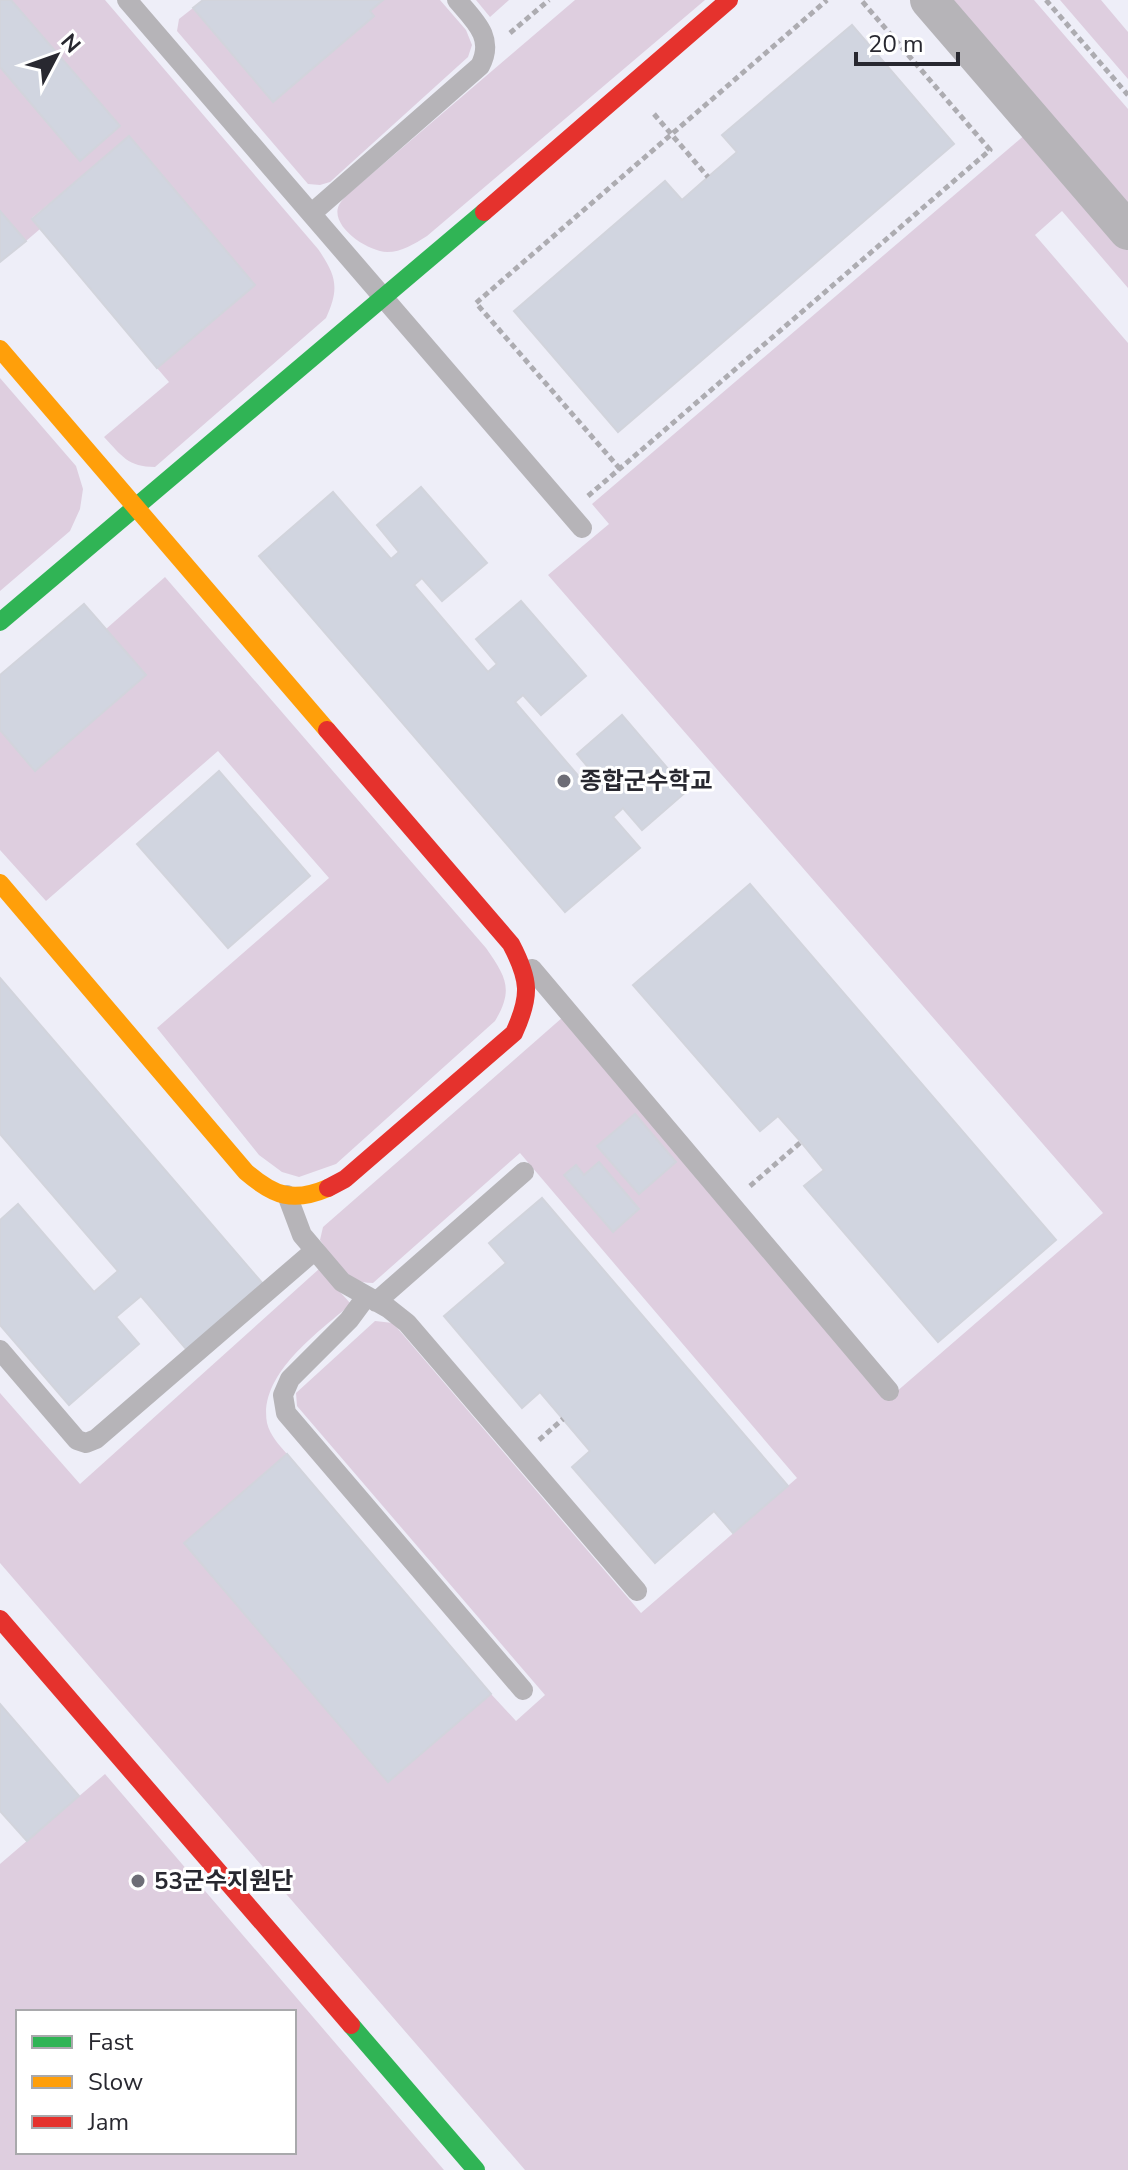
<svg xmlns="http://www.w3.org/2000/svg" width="1128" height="2170" font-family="'Nunito Sans','Noto Sans KR',sans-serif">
	<rect width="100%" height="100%" fill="#eeeef8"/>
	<!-- green -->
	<path fill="#decedf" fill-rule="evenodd" d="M0,0H105L318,249C336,275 340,288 326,318L155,467C128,467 122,456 104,437L169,382L157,368L129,137L32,218L40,229L26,241L0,211Z
		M383,0H440L466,30L472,45L468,57L330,182L320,185L308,184L177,31L179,19L193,8L273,102L373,16L370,11Z
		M476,0H509L490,17Z
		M575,0H705L427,236C414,244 402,252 387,252C368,252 329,226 339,205C341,201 344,198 347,195Z
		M952,0H1034L1128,109V203Z
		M1060,0H1101L1128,32V79Z
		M1027,133L1128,250V288L1062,211L1035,235L1128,343V2170H525L0,1563V1393L80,1484L319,1269L351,1304C319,1332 258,1374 267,1423C270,1435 279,1445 287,1454L184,1543L388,1782L491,1694L516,1721L545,1695L297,1406L296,1393L375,1321L393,1323L641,1613L797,1478L520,1153L373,1283C342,1283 336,1262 320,1240L323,1227L563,1017L888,1399L1103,1213L548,575L609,524L592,504Z
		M0,378L76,466L83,489L80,509L70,531L0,591Z
		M165,577L486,948C506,977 514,989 495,1021L336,1164L299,1177L282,1172L259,1155L157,1028L329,878L218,751L46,901L0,850V730L35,771L145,676L106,629Z
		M105,1774L444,2170H0V1864ZM18,2012H294V2152H18Z"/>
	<!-- building -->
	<path fill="#d1d5e0" stroke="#d2d4dc" stroke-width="2" d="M0,0H11L120,126L80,161L0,67Z
		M203,0H383L370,11L374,16L273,102L193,8Z
		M852,25L954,144L618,432L514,311L665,181L682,200L708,177L737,152L722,135Z
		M129,136L255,285L157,368L32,219Z
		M0,211L26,241L0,262Z
		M421,487L487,563L442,601L422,578L414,585L488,672L497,664L476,639L521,601L586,676L541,715L523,695L515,702L587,786L597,778L577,754L622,715L687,791L642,830L623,808L613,817L640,848L565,912L259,556L333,492L391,559L399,552L377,525Z
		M84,604L146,675L35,771L0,730V675Z
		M219,771L310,876L228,948L137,844Z
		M750,884L1056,1240L938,1342L804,1186L824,1170L801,1142L778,1116L760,1131L633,985Z
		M0,978L263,1284L187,1350L141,1296L116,1317L139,1344L69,1405L0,1325V1220L18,1204L94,1292L118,1271L0,1134Z
		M635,1114L676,1162L639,1194L597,1146Z
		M599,1162L639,1209L613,1232L564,1175L576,1165L584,1175Z
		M542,1198L788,1486L733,1533L714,1511L655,1563L572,1467L590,1451L540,1392L522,1408L444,1316L506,1263L489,1243Z
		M287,1454L491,1694L388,1782L184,1543Z
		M0,1704L79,1796L27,1841L0,1811Z"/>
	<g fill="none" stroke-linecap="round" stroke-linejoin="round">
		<!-- path -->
		<path stroke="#adacb1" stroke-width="5" stroke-dasharray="6 4" stroke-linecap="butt" d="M1046,0L1128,95
			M510,33L549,0
			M654,114L708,177
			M620,469L476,303L827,0
			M588,496L990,150L861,0
			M750,1186L801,1142
			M539,1440L563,1419"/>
		<!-- lane -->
		<path stroke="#b6b4b8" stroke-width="20" d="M127,0L582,528
			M312,213L480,66C495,38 475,21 457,0
			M532,969L889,1391
			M287,1195L302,1235L342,1282L388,1308L407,1323L637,1591
			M366,1297L349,1320L290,1379L283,1395L286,1413L523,1690
			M376,1302L524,1172
			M0,1350L77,1440L86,1443L96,1439L314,1251"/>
		<!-- street -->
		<path stroke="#b6b4b8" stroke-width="38" d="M929,0L1128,231"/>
		<!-- fast -->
		<path stroke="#30b455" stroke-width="18" d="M0,622L484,212
			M351,2025L476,2170"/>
		<!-- slow -->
		<path stroke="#ff9f0a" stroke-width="18" d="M0,349L327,730
			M0,883L246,1172C274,1196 293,1203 328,1188"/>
		<!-- jam -->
		<path stroke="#e5322d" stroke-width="18" d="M484,212L729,0
			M327,730L511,944C530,980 531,996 514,1033L345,1179L328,1188
			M0,1619L351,2025"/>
	</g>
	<!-- markers -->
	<g fill="#6d6d76" stroke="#fff" stroke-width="3">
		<circle cx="564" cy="781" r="8"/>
		<circle cx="138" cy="1881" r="8"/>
	</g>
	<g text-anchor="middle" stroke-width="6" stroke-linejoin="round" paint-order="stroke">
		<!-- poi labels -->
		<g font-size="24" font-weight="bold" fill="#282830" stroke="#fff" text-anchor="start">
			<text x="580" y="789">종합군수학교</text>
			<text x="154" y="1889">53군수지원단</text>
		</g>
	</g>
	<!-- legend -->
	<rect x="16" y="2010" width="280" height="144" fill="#ffffff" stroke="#a9a9ac" stroke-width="2"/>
	<rect x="32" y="2036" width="40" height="12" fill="#30b455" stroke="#a9a9ac" stroke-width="2"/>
	<text x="88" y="2050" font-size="24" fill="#282830">Fast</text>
	<rect x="32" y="2076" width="40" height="12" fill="#ff9f0a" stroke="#a9a9ac" stroke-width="2"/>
	<text x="88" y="2090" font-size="24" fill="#282830">Slow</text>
	<rect x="32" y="2116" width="40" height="12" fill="#e5322d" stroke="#a9a9ac" stroke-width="2"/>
	<text x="88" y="2130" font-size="24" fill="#282830">Jam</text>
	<!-- north arrow -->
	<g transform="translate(56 56) rotate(49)" stroke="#ffffff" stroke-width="6" paint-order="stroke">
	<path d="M0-6L14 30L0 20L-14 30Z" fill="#282830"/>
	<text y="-12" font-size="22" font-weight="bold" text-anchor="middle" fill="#282830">N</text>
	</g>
	<!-- scale -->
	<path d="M856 52v12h102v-12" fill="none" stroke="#282830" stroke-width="4"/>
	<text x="868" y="52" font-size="24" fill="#282830" stroke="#ffffff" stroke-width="6" paint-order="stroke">20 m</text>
</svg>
